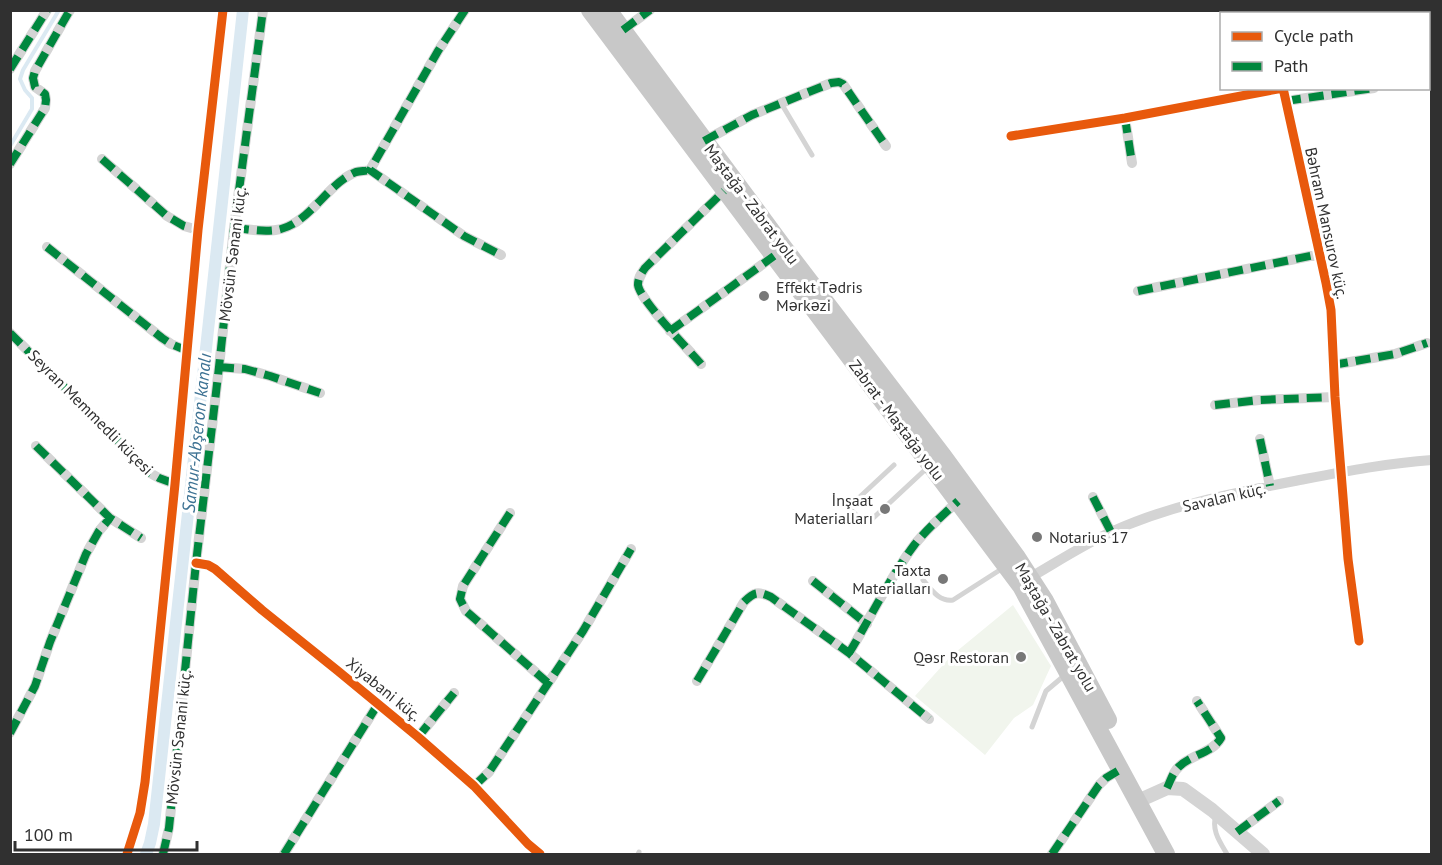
<svg xmlns="http://www.w3.org/2000/svg" width="1442" height="865" font-family="'PT Sans',sans-serif">
	<rect width="100%" height="100%" fill="#fff"/>
	<!-- green -->
	<path fill="#f1f5ed" d="M1013,605L1051,666L1033,705L1014,718L985,755L915,696L951,656Z"/>
	<g fill="none" stroke-linecap="round" stroke-linejoin="round">
		<!-- stream -->
		<path stroke="#dbe9f2" stroke-width="4" d="M10,146L32,109V98L25,90L20,79L23,70L59,10"/>
		<!-- canal -->
		<path stroke="#dbe9f2" stroke-width="12" d="M146,854L150,843L154,824L243,10"/>
		<!-- service -->
		<path stroke="#d4d4d4" stroke-width="5" d="M781,103L812,155
			M894,465L850,506V509C856,514 862,523 870,521L927,468
			M923,580C931,589 939,602 953,600L1003,568
			M1032,727L1046,691L1065,675
			M1216,815C1211,830 1220,842 1227,854
			M638,854L639,852"/>
		<!-- minor -->
		<path stroke="#d4d4d4" stroke-width="10" d="M465,10L438,51L370,170L464,236L501,255
			M1270,10L1271,14
			M1351,14L1370,10
			M623,30L650,10
			M10,69L47,10
			M1286,101L1374,88
			M1125,118L1132,163
			M1011,136L1125,118L1283,88L1326,283L1331,310L1335,397L1348,559L1359,641
			M704,141L752,115L831,83L839,82L843,84L886,146
			M102,159L167,216L184,226L198,230
			M10,164L45,108L46,100L45,94L35,87L33,78L35,71L70,10
			M234,228C249,229 266,233 281,229C311,221 328,183 356,172C360,171 366,171 370,170
			M47,247L162,338L171,344L188,351
			M1138,291L1320,254
			M670,331L774,256
			M10,333L150,473L159,478L175,484
			M701,364C689,350 640,300 638,285C638,278 641,274 645,268L724,191
			M1333,365L1395,354L1427,343
			M219,367L245,369L270,376L320,393
			M1215,405L1259,400L1335,397
			M1260,439L1270,486
			M36,446L110,518L141,538
			M1093,497L1111,532
			M510,513L463,586L460,599L466,611L548,683
			M196,563L208,565L215,569L262,610L338,671L418,737L474,786L528,844L540,854
			M1031,577C1057,562 1083,545 1111,532C1172,504 1239,492 1305,479C1347,471 1389,463 1432,460
			M813,581L867,624
			M849,653C871,617 890,577 915,544C928,528 943,515 958,501
			M697,681L744,602C754,592 758,591 771,597L849,653L929,719
			M10,733L35,686L50,642L86,554L99,531L110,518
			M418,737L454,693
			M474,786L489,772L583,631L631,549
			M1167,788C1170,782 1172,775 1176,770C1187,755 1212,754 1221,738L1197,701
			M1237,832L1279,801
			M127,854L140,813L145,782L175,484L198,230L223,10
			M163,854L169,828L196,563L219,367L234,228L263,10
			M284,854L378,704
			M1052,854L1099,785L1106,778L1121,769"/>
		<!-- tertiary -->
		<path stroke="#d4d4d4" stroke-width="14" d="M1138,801L1167,788L1183,789L1212,810L1263,854"/>
		<!-- primary -->
		<path stroke="#c8c8c8" stroke-width="18" d="M590,10L1021,586L1166,854
			M608,10L784,248L943,456L1016,556L1045,601L1108,720"/>
		<!-- quiet -->
		<path stroke="#00873e" stroke-width="8" stroke-dasharray="15 8" stroke-linecap="butt" d="M465,10L438,51L370,170L464,236L501,255
			M1351,14L1370,10
			M623,30L650,10
			M10,69L47,10
			M1286,101L1374,88
			M1125,118L1132,163
			M704,141L752,115L831,83L839,82L843,84L886,146
			M102,159L167,216L184,226L198,230
			M10,164L45,108L46,100L45,94L35,87L33,78L35,71L70,10
			M234,228C249,229 266,233 281,229C311,221 328,183 356,172C360,171 366,171 370,170
			M47,247L162,338L171,344L188,351
			M1138,291L1320,254
			M670,331L774,256
			M10,333L150,473L159,478L175,484
			M701,364C689,350 640,300 638,285C638,278 641,274 645,268L724,191
			M1333,365L1395,354L1427,343
			M219,367L245,369L270,376L320,393
			M1215,405L1259,400L1335,397
			M1260,439L1270,486
			M36,446L110,518L141,538
			M1093,497L1111,532
			M510,513L463,586L460,599L466,611L548,683
			M813,581L867,624
			M849,653C871,617 890,577 915,544C928,528 943,515 958,501
			M697,681L744,602C754,592 758,591 771,597L849,653L929,719
			M10,733L35,686L50,642L86,554L99,531L110,518
			M418,737L454,693
			M474,786L489,772L583,631L631,549
			M1167,788C1170,782 1172,775 1176,770C1187,755 1212,754 1221,738L1197,701
			M1237,832L1279,801
			M163,854L169,828L196,563L219,367L234,228L263,10
			M284,854L378,704
			M1052,854L1099,785L1106,778L1121,769"/>
		<!-- cycleway casing -->
		<g stroke="#fff" stroke-width="13">
			<path id="cycleway" d="M1011,136L1125,118L1283,88L1326,283L1331,310L1335,397L1348,559L1359,641
				M196,563L208,565L215,569L262,610L338,671L418,737L474,786L528,844L540,854
				M127,854L140,813L145,782L175,484L198,230L223,10"/>
		</g>
		<!-- cycleway -->
		<use href="#cycleway" stroke="#e8590c" stroke-width="9"/>
	</g>
	<!-- markers -->
	<g fill="#787878" stroke="#fff" stroke-width="2">
		<circle cx="764" cy="296" r="6"/>
		<circle cx="885" cy="509" r="6"/>
		<circle cx="1037" cy="537" r="6"/>
		<circle cx="943" cy="579" r="6"/>
		<circle cx="1021" cy="657" r="6"/>
	</g>
	<g text-anchor="middle" stroke-width="6" stroke-linejoin="round" paint-order="stroke">
		<!-- street labels -->
		<g font-size="16" fill="#303030" stroke="#fff">
			<text transform="translate(752 204) rotate(53)" y="6">Maştağa - Zabrat yolu</text>
			<text transform="translate(1327 223) rotate(78)" y="6">Bəhram Mansurov küç.</text>
			<text transform="translate(232 254) rotate(-83)" y="6">Mövsün Sənani küç.</text>
			<text transform="translate(91 412) rotate(45)" y="6">Seyran Memmedli küçesi</text>
			<text transform="translate(897 420) rotate(53)" y="6">Zabrat - Maştağa yolu</text>
			<text transform="translate(1224 497) rotate(-13)" y="6">Savalan küç.</text>
			<text transform="translate(1056 627) rotate(60)" y="6">Maştağa - Zabrat yolu</text>
			<text transform="translate(384 689) rotate(39)" y="6">Xiyabani küç.</text>
			<text transform="translate(178 737) rotate(-84)" y="6">Mövsün Sənani küç.</text>
		</g>
		<!-- poi labels -->
		<g font-size="16" fill="#303030" stroke="#fff" text-anchor="end">
			<text x="776" y="293" text-anchor="start">Effekt Tədris<tspan x="776" dy="18">Mərkəzi</tspan></text>
			<text x="873" y="506">İnşaat<tspan x="873" dy="18">Materialları</tspan></text>
			<text x="1049" y="543" text-anchor="start">Notarius 17</text>
			<text x="931" y="576">Taxta<tspan x="931" dy="18">Materialları</tspan></text>
			<text x="1009" y="663">Qəsr Restoran</text>
		</g>
		<!-- water labels -->
		<g font-size="18" font-style="italic" fill="#3d7293" stroke="#fff">
			<text transform="translate(197 433) rotate(-84)" y="6">Samur-Abşeron kanalı</text>
		</g>
	</g>
	<!-- border -->
	<rect width="1442" height="865" fill="none" stroke="#303030" stroke-width="24"/>
	<!-- legend -->
	<rect x="1220" y="12" width="210" height="78" fill="#ffffff" stroke="#acacac" stroke-width="1.5"/>
	<rect x="1232" y="32" width="30" height="9" fill="#e8590c" stroke="#acacac" stroke-width="1.5"/>
	<text x="1274" y="42" font-size="18" fill="#303030">Cycle path</text>
	<rect x="1232" y="62" width="30" height="9" fill="#00873e" stroke="#acacac" stroke-width="1.5"/>
	<text x="1274" y="72" font-size="18" fill="#303030">Path</text>
	<!-- scale -->
	<path d="M15 841v9h182v-9" fill="none" stroke="#303030" stroke-width="3"/>
	<text x="24" y="841" font-size="18" fill="#303030" stroke="#ffffff" stroke-width="4.5" paint-order="stroke">100 m</text>
</svg>
